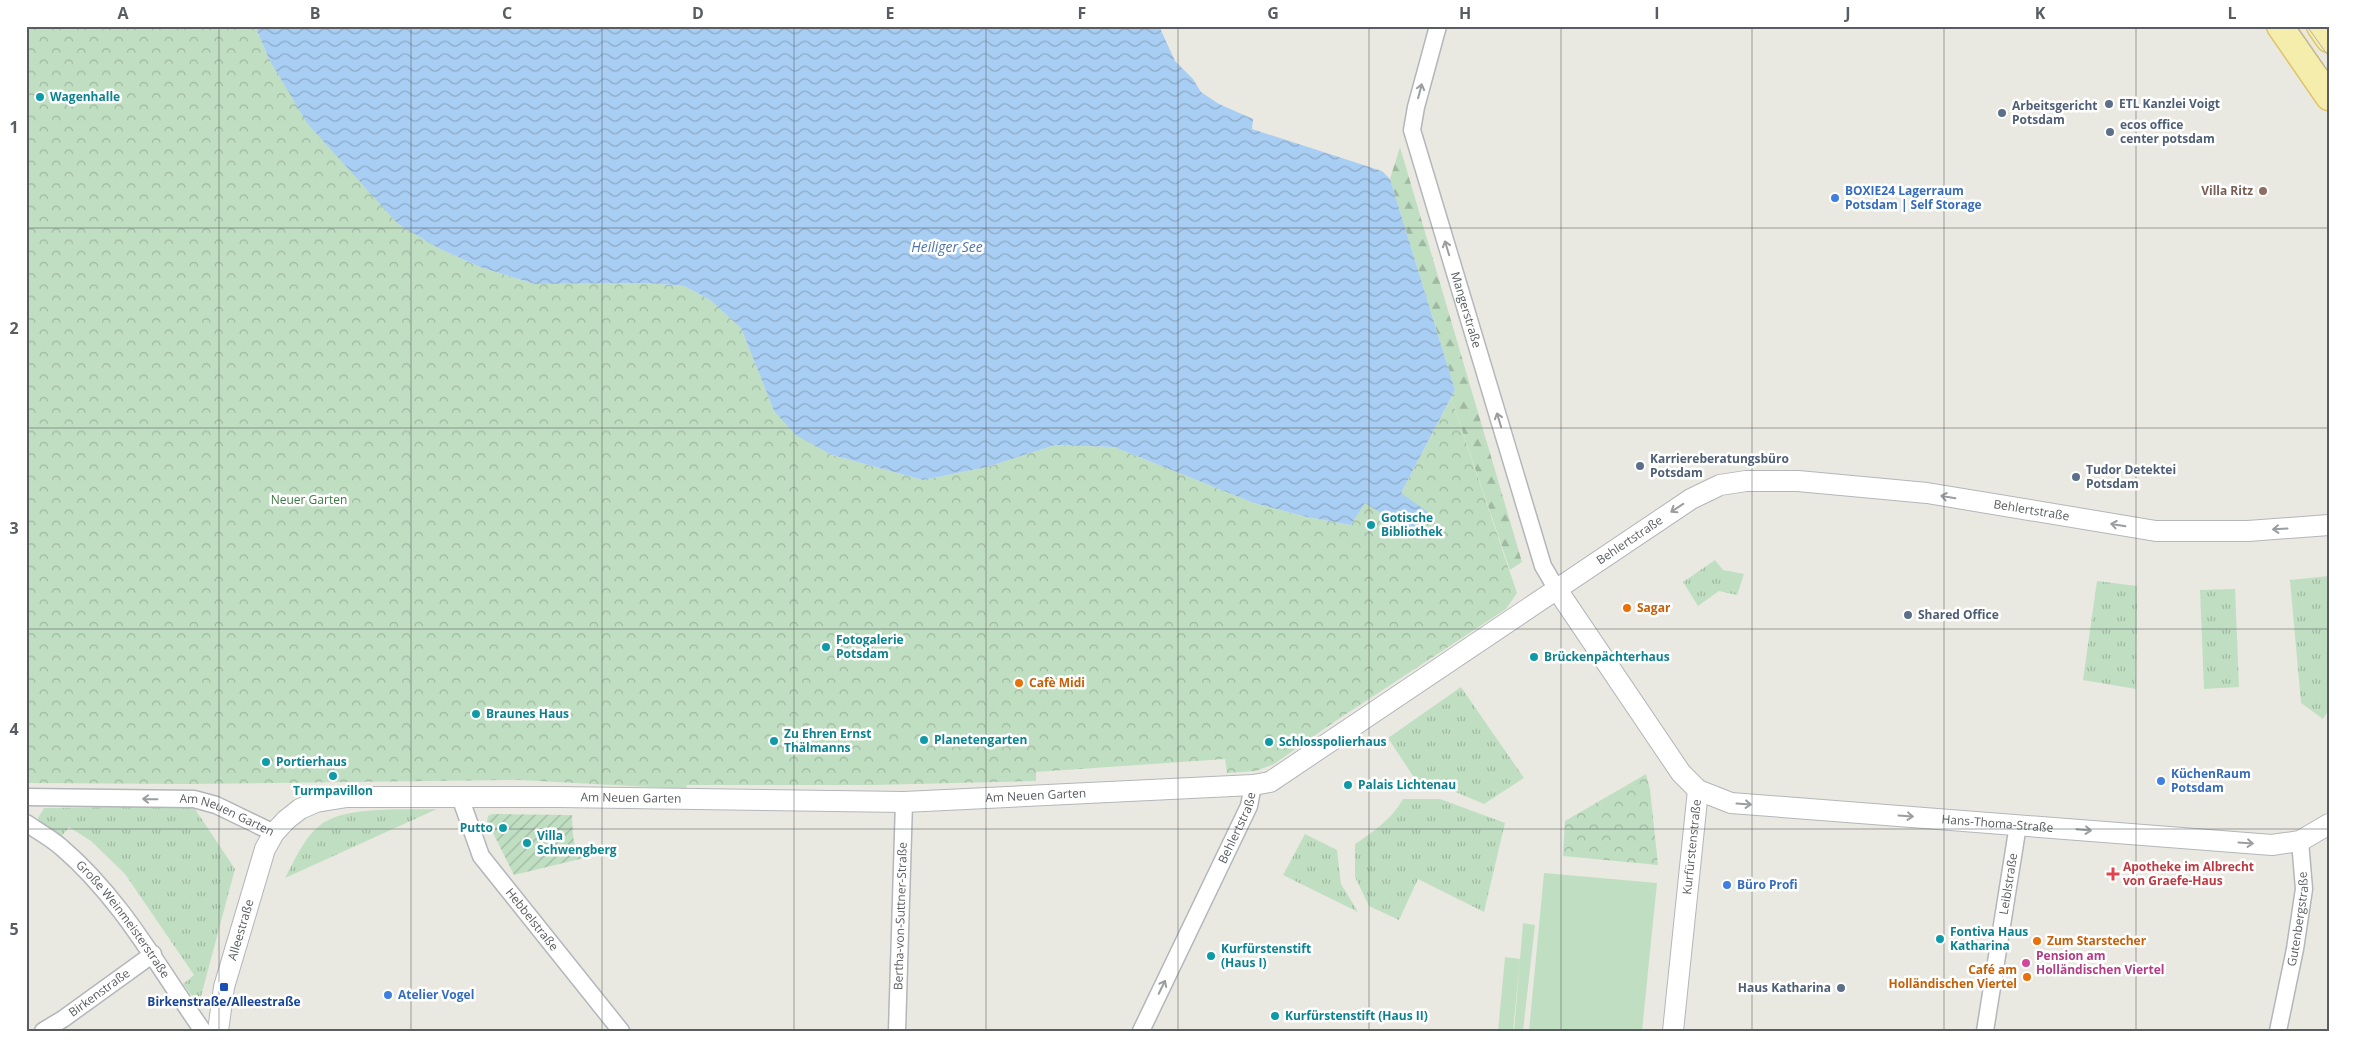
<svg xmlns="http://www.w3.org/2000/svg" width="2355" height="1057" font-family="'Open Sans',sans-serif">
	<defs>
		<pattern id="grass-tufts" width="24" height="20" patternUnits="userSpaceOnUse" patternTransform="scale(1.25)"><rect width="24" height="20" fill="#c0dfc2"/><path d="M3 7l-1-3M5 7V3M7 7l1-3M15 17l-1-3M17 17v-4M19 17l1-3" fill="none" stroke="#9fb8a1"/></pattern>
		<pattern id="forest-firs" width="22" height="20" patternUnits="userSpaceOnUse" patternTransform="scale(1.25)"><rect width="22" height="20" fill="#c0dfc2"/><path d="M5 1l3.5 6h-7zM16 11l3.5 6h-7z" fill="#9fb8a1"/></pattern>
		<pattern id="park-crowns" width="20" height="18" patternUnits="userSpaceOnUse" patternTransform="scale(1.25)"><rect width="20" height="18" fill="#c0dfc2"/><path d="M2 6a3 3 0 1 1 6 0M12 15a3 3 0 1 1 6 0" fill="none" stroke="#9fb8a1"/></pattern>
		<pattern id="garden-furrows" width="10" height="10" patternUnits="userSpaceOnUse" patternTransform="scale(1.25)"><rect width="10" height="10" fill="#c0dfc2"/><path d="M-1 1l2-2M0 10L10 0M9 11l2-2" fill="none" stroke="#9fb8a1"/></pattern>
		<pattern id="water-waves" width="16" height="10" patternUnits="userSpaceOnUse" patternTransform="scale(1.25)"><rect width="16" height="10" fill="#a8cef3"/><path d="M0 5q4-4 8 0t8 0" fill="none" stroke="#8caac8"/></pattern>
	</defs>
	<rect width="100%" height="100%" fill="#eae9e1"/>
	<!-- grass -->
	<path fill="url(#grass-tufts)" d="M1715,560L1723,570L1744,574L1737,595L1719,591L1698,606L1683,582Z
		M2329,576V710L2323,719L2301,703L2290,580Z
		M2097,581L2137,586L2136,689L2083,680Z
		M2235,589L2239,687L2204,689L2200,590Z
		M1461,687L1524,778L1484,804L1446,788L1410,786L1415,779L1388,738Z
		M1403,799H1440L1505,823L1484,912L1418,879L1399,920L1369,906L1355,877V844C1373,832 1392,819 1403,799Z
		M193,806L235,869L200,1000L190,994L183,984L194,975L125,874L91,841L69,827L60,838L40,825L38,818L44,808Z
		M437,809L285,878C295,860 303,839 319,826C342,805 406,810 437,809Z
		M1305,834L1337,850L1341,884L1358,912L1283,875Z"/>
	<!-- forest -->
	<path fill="url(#forest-firs)" d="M1400,147L1522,562L1510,570L1451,398L1455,390L1390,179Z"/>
	<!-- park -->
	<path fill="url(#park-crowns)" d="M26,26H255L269,59L398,224L438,248L480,267L535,284L646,283L684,286L709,299L741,328L774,411L832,455L923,480L987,467L1055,445L1114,447L1254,503L1307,517L1351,525L1365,502L1401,493L1451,398L1517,593L1506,609L1337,720L1274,764L1256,771L1227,773L1225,759L1036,772V781L874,785H687L686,789L519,780L190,784L26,783Z
		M1646,774L1650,789L1658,865L1563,856L1565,821Z"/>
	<!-- garden -->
	<path fill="url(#garden-furrows)" d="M492,814L572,815C573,829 571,849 584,858L514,875L487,821L488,816Z"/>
	<!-- pitch -->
	<path fill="#c0dfc2" d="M1544,873L1657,883L1642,1031H1529Z
		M1523,923L1535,925L1523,1031H1514Z
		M1505,957L1520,959L1513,1031H1498Z"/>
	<!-- water -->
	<path fill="url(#water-waves)" d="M255,26H1159L1175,61L1193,79L1201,92L1219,104L1253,119L1252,129L1382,171L1390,179L1455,390L1401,493L1428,512L1413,533L1365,503L1351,525L1307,517L1254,503L1114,447L1055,445L987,467L923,480L832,455L796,435L774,411L741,328L709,299L684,286L646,283L535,284L480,267L438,248L398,224L307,123L269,59Z"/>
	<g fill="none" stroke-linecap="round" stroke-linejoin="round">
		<!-- minor casing -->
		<g stroke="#b3b6ba" stroke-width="19">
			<g id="minor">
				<path id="s1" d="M1438,26L1416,107L1412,130L1543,566L1556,588"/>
				<path id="s2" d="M26,797L194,799L216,805L274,833"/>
				<path id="s3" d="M460,797L481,856L621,1031"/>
				<path id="s4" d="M26,823C38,831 51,838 61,847C121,898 158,967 203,1031"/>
				<path id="s5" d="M43,1031L63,1019L153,954"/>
				<path id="s6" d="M897,1031L904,802"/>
				<path id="s7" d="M1141,1031L1249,806L1253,785"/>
				<path id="s8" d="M1985,1031L2018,825"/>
				<path id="s9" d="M2278,1031L2295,949L2304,889L2300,841"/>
			</g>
		</g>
		<!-- tertiary casing -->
		<g stroke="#b3b6ba" stroke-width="22">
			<g id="tertiary">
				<path id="s10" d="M1556,588L1681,773L1698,790L1731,803L2272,845L2300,841L2329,824"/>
				<path id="s11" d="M218,1031L224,987L265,849L274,833L286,820L300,809L316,802L347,797H559L904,802L1253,785L1270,782L1691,499L1720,485L1746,481H1798L1927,493L2156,531H2248L2329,525"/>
				<path id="s12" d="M1673,1031L1698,790"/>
			</g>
		</g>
		<!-- primary casing -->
		<g stroke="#dec466" stroke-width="29">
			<path id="primary" d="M2280,26L2329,97
				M2320,26L2329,39"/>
		</g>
		<!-- minor -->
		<use href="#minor" stroke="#fff" stroke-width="16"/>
		<!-- tertiary -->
		<use href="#tertiary" stroke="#fff" stroke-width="20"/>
		<!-- primary -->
		<use href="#primary" stroke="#f4edac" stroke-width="26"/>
		<!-- tram -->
		<path stroke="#b1b2b2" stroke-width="1" d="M2296,26L2329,73
			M2307,26L2329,57"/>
	</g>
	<!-- one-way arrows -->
	<defs><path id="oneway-shaft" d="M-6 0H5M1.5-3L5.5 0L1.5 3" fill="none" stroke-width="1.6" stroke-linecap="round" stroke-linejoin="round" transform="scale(1.25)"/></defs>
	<g stroke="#9b9da0">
		<use href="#oneway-shaft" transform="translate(1420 91) rotate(-75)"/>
		<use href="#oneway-shaft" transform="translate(1447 248) rotate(-107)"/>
		<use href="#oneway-shaft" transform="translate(1499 420) rotate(-107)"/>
		<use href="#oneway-shaft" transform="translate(1948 497) rotate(-171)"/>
		<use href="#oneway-shaft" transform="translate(1677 508) rotate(147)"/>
		<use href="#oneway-shaft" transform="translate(2118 525) rotate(-171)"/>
		<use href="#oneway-shaft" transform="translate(2280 529) rotate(177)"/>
		<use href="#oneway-shaft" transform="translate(150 799) rotate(-179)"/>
		<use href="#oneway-shaft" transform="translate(1744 804) rotate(4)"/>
		<use href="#oneway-shaft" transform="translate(1906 816) rotate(4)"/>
		<use href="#oneway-shaft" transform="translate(2084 830) rotate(5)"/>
		<use href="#oneway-shaft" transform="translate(2246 843) rotate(4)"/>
		<use href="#oneway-shaft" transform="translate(1162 987) rotate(-64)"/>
	</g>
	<!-- grid -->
	<path fill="none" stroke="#595c60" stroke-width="1" stroke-opacity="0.55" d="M219,26V1031M411,26V1031M602,26V1031M794,26V1031M986,26V1031M1178,26V1031M1369,26V1031M1561,26V1031M1752,26V1031M1944,26V1031M2136,26V1031M26,228H2329M26,428H2329M26,629H2329M26,829H2329"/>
	<!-- markers -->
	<g fill="#0f9aa8" stroke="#fff" stroke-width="2">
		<circle cx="40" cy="97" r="5"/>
		<circle cx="1371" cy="525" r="5"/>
		<circle cx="826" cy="647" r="5"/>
		<circle cx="1534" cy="657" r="5"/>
		<circle cx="476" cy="714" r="5"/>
		<circle cx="924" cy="740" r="5"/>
		<circle cx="774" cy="741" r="5"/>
		<circle cx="1269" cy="742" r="5"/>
		<circle cx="266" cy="762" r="5"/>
		<circle cx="333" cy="776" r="5"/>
		<circle cx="1348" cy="785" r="5"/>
		<circle cx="503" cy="828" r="5"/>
		<circle cx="527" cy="843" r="5"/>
		<circle cx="1940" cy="939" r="5"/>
		<circle cx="1211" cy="956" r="5"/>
		<circle cx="1275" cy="1016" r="5"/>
	</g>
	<g fill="#5c6f8a" stroke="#fff" stroke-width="2">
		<circle cx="2109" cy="104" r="5"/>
		<circle cx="2002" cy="113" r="5"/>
		<circle cx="2110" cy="132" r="5"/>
		<circle cx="1640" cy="466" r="5"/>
		<circle cx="2076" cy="477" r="5"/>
		<circle cx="1908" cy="615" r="5"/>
		<circle cx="1841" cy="988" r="5"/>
	</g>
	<circle fill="#8d6e63" stroke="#fff" stroke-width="2" cx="2263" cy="191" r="5"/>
	<g fill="#3f7fe0" stroke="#fff" stroke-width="2">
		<circle cx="1835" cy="198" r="5"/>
		<circle cx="2161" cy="781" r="5"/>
		<circle cx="1727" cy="885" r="5"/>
		<circle cx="388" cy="995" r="5"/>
	</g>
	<g fill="#e8710a" stroke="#fff" stroke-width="2">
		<circle cx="1627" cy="608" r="5"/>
		<circle cx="1019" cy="683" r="5"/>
		<circle cx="2037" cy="941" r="5"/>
		<circle cx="2027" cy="977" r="5"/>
	</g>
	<path fill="#e0444e" stroke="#fff" stroke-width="2" d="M2110.5 866.5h5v5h5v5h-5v5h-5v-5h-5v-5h5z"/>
	<circle fill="#d1479c" stroke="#fff" stroke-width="2" cx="2026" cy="963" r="5"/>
	<rect fill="#1a4fb4" stroke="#fff" stroke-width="2" x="219" y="982" width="10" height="10" rx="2.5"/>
	<g text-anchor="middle" stroke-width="5" stroke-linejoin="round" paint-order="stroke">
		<!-- culture labels -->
		<g font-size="12" font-weight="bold" fill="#0d838f" stroke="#fff" text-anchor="start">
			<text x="50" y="101">Wagenhalle</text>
			<text x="1381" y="522">Gotische<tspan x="1381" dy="14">Bibliothek</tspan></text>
			<text x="836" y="644">Fotogalerie<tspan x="836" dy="14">Potsdam</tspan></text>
			<text x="1544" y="661">Brückenpächterhaus</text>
			<text x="486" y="718">Braunes Haus</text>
			<text x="784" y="738">Zu Ehren Ernst<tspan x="784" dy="14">Thälmanns</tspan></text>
			<text x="934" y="744">Planetengarten</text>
			<text x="1279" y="746">Schlosspolierhaus</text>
			<text x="276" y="766">Portierhaus</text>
			<text x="1358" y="789">Palais Lichtenau</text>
			<text x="333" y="795" text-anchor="middle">Turmpavillon</text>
			<text x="493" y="832" text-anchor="end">Putto</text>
			<text x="537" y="840">Villa<tspan x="537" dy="14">Schwengberg</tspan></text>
			<text x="1950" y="936">Fontiva Haus<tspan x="1950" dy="14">Katharina</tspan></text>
			<text x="1221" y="953">Kurfürstenstift<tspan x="1221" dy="14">(Haus I)</tspan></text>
			<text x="1285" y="1020">Kurfürstenstift (Haus II)</text>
		</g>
		<!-- service labels -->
		<g font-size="12" font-weight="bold" fill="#4e5e75" stroke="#fff" text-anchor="start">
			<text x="2119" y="108">ETL Kanzlei Voigt</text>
			<text x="2012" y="110">Arbeitsgericht<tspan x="2012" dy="14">Potsdam</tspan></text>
			<text x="2120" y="129">ecos office<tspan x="2120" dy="14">center potsdam</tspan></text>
			<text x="1650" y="463">Karriereberatungsbüro<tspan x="1650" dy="14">Potsdam</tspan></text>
			<text x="2086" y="474">Tudor Detektei<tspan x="2086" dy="14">Potsdam</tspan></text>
			<text x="1918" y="619">Shared Office</text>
			<text x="1831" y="992" text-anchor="end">Haus Katharina</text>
		</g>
		<!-- shop labels -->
		<g font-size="12" font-weight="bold" fill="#366cbe" stroke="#fff" text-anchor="start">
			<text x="1845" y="195">BOXIE24 Lagerraum<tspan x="1845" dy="14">Potsdam | Self Storage</tspan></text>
			<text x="2171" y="778">KüchenRaum<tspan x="2171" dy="14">Potsdam</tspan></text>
			<text x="1737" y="889">Büro Profi</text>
			<text x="398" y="999">Atelier Vogel</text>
		</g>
		<!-- education labels -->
		<g font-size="12" font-weight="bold" fill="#785e54" stroke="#fff" text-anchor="end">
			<text x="2253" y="195">Villa Ritz</text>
		</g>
		<!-- street labels -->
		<g font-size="12" fill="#595c60" stroke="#fff">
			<text dy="4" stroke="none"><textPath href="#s1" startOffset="295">Mangerstraße</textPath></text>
			<text dy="4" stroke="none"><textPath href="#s11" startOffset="2068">Behlertstraße</textPath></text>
			<text dy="4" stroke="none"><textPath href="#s11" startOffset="1648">Behlertstraße</textPath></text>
			<text dy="4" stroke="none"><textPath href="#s11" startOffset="980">Am Neuen Garten</textPath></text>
			<text dy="4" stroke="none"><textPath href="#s11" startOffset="575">Am Neuen Garten</textPath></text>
			<text dy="4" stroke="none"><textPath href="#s2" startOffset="204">Am Neuen Garten</textPath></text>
			<text dy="4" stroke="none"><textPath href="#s10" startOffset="550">Hans-Thoma-Straße</textPath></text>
			<text dy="4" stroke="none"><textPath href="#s7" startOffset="225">Behlertstraße</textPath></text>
			<text dy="4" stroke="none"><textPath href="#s12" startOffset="185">Kurfürstenstraße</textPath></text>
			<text dy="4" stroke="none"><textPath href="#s8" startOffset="149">Leiblstraße</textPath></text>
			<text dy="4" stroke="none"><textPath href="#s6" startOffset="115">Bertha-von-Suttner-Straße</textPath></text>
			<text dy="4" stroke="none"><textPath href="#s3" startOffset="144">Hebbelstraße</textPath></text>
			<text dy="4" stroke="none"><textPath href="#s4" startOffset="138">Große Weinmeisterstraße</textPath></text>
			<text dy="4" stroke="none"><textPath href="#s9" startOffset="114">Gutenbergstraße</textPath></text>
			<text dy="4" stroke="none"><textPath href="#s11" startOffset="104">Alleestraße</textPath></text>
			<text dy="4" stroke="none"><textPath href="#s5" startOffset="68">Birkenstraße</textPath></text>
		</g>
		<!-- park labels -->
		<g font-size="12" fill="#3e7a44" stroke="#fff">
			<text x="309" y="504">Neuer Garten</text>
		</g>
		<!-- food labels -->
		<g font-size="12" font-weight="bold" fill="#c56008" stroke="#fff" text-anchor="start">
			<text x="1637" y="612">Sagar</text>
			<text x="1029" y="687">Cafè Midi</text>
			<text x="2047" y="945">Zum Starstecher</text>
			<text x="2017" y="974" text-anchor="end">Café am<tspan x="2017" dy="14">Holländischen Viertel</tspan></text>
		</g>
		<!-- health labels -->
		<g font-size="12" font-weight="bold" fill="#be3a42" stroke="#fff" text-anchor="start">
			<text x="2123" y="871">Apotheke im Albrecht<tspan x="2123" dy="14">von Graefe-Haus</tspan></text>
		</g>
		<!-- hotel labels -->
		<g font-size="12" font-weight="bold" fill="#b23c85" stroke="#fff" text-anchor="start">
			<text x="2036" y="960">Pension am<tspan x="2036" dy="14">Holländischen Viertel</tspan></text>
		</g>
		<!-- transit labels -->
		<g font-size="12" font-weight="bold" fill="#164399" stroke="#fff">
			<text x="224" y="1006">Birkenstraße/Alleestraße</text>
		</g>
		<!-- water labels -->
		<g font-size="14" font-style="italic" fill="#4c74aa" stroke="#fff">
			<text x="947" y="252">Heiliger See</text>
		</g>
	</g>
	<!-- border -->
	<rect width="2355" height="1057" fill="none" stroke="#ffffff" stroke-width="55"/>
	<rect x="28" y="28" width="2300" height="1002" fill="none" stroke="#595c60" stroke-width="2"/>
	<g font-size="16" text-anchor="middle" font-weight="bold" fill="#595c60">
		<text x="123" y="19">A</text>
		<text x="315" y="19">B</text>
		<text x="507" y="19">C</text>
		<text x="698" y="19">D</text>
		<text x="890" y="19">E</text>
		<text x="1082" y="19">F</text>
		<text x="1273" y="19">G</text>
		<text x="1465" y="19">H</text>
		<text x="1657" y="19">I</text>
		<text x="1848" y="19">J</text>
		<text x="2040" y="19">K</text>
		<text x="2232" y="19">L</text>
		<text x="14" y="133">1</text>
		<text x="14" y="334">2</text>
		<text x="14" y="534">3</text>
		<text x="14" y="735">4</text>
		<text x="14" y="935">5</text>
	</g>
</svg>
